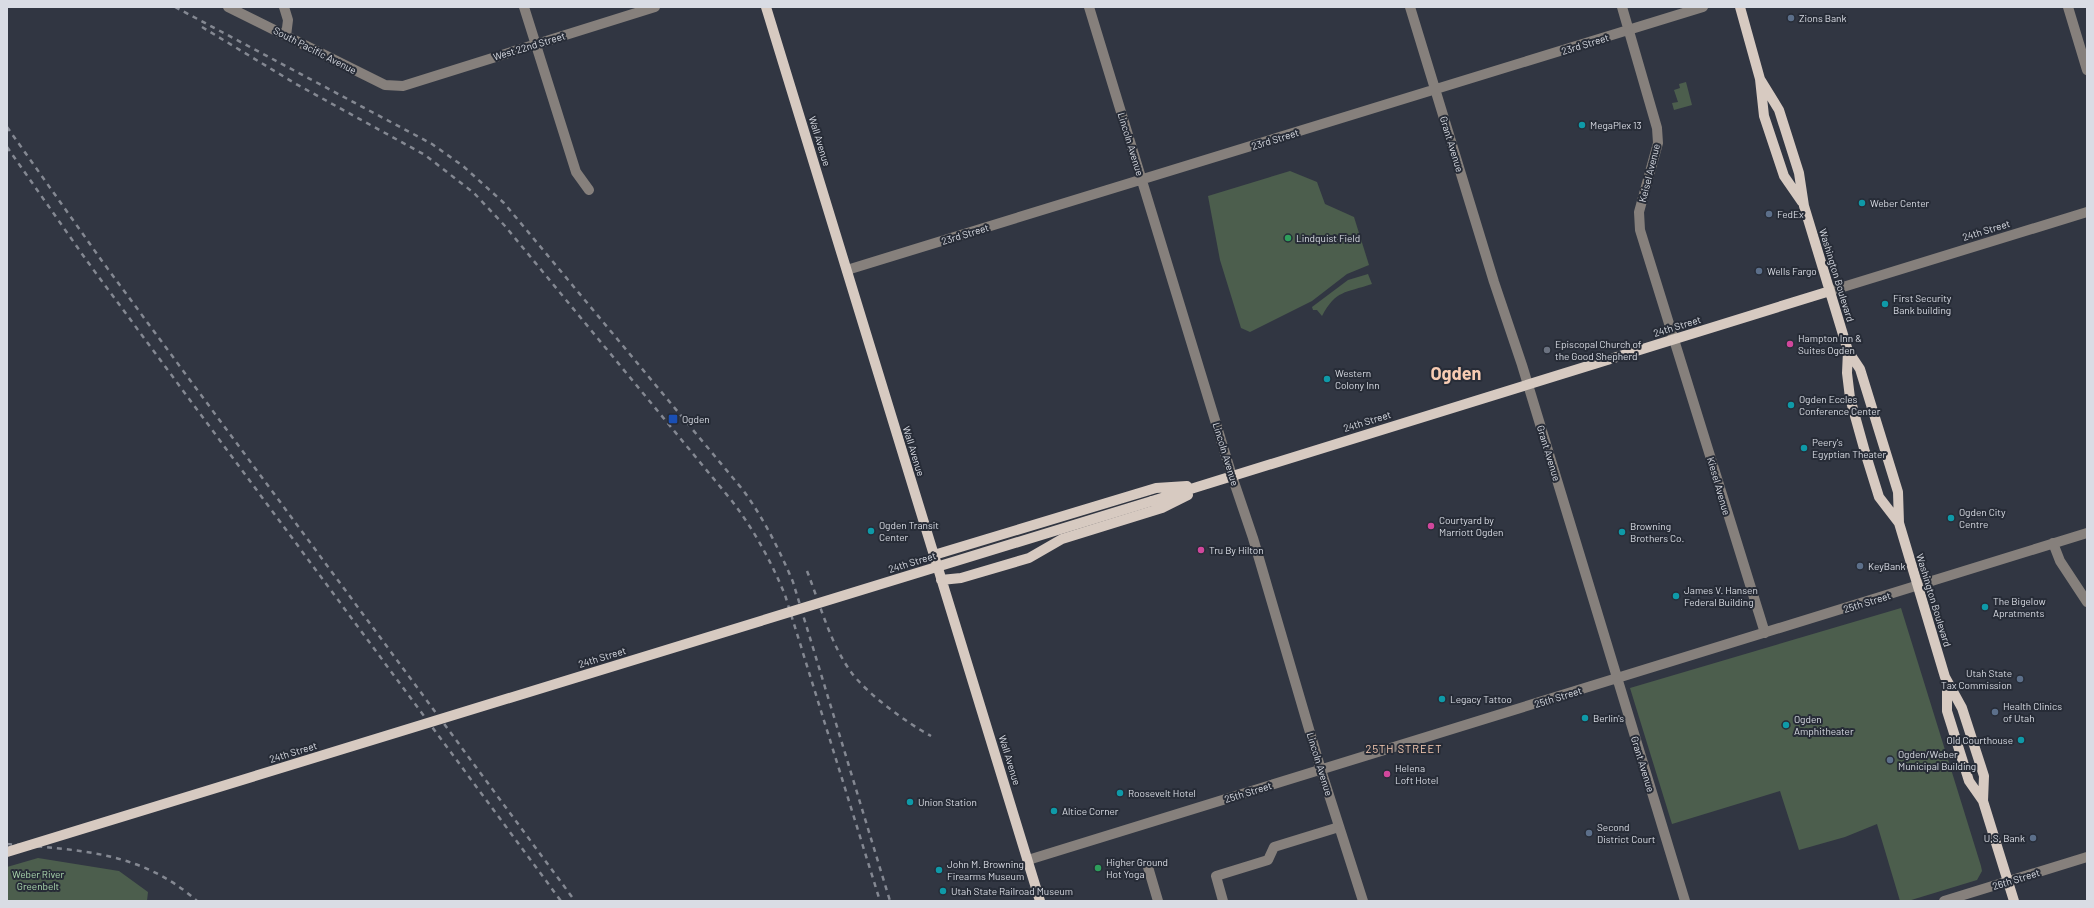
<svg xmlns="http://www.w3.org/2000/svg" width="2094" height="908" font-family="Barlow,sans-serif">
	<rect width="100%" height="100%" fill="#313642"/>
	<!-- green -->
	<path fill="#4c5e4d" d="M1686,82L1692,105L1674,110L1672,103L1678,102L1674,90L1680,88L1679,84Z
		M1290,171L1317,182L1325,204L1354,217L1369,265L1347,274L1312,301L1250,332L1241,328L1220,260L1208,196Z
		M1368,274L1372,284C1345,293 1336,290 1322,316L1317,310H1313L1312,307L1348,280Z
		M1901,608L1981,866L1982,871L1977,880L1908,901H1900L1877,824L1845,837L1799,850L1780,791L1672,824L1630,688Z
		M38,858L119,871L148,892L147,901H7V867Z"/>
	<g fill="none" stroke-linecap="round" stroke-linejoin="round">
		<!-- minor -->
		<path stroke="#86807c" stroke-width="10" d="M228,7L385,85L403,86L655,7
			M284,7L288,20L286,36
			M524,7L576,172L589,190
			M1089,7L1232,476L1253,538L1321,770L1363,901
			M1410,7L1494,282L1522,365L1685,901
			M1622,7L1657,128L1658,143L1639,212L1640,230L1765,633
			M2068,7L2087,70
			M847,270L1703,7
			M1830,291L2087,212
			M2053,543L2060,561L2087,602
			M1028,860L2087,533
			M1148,867L1158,901
			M1223,901L1216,876L1268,860L1274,847L1339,827
			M1944,901L2087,857"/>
		<!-- major -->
		<path stroke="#d7cac1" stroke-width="10" d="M766,7L1040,901
			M1740,7L1760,79L1764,116L1784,176L1802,202
			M1760,79L1779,110L1799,173L1804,206L1848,351L1860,369L1898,492L1899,523L1945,677L1962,708L1984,776L1983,801
			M1848,351L1847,373L1850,398L1865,452L1879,497L1899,523
			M1152,501L1830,291
			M934,555L1156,488L1187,486
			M941,580L961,578L1029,558L1062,539L1162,508L1188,495
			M1947,684V711L1969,781L1983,801L2014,901"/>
		<!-- rail -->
		<path stroke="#848892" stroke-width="2.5" stroke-dasharray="5 5" stroke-linecap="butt" d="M175,7L432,144L463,166L504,203L743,490C764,519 779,549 793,582L890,901
			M202,27L296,84L425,155L474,193L505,226L732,501C754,530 771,561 785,595L880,901
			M7,127L102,261L575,901
			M7,147L87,261L561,901
			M807,571C820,604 830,643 851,672C867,694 907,723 931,736
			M7,844C78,850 141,851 197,901"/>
		<!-- major-bridge -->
		<path stroke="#d7cac1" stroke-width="10" d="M7,852L1152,501"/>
	</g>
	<!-- markers -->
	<g fill="#5c6f8a" stroke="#272c37" stroke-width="1.5">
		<circle cx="1791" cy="18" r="4"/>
		<circle cx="1769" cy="214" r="4"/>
		<circle cx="1759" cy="271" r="4"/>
		<circle cx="1860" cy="566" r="4"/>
		<circle cx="2020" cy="679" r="4"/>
		<circle cx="1995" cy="712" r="4"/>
		<circle cx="1890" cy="760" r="4"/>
		<circle cx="1589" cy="833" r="4"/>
		<circle cx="2033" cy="838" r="4"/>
	</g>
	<g fill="#0f9aa8" stroke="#272c37" stroke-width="1.5">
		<circle cx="1582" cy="125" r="4"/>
		<circle cx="1862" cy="203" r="4"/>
		<circle cx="1885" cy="304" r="4"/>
		<circle cx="1327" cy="379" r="4"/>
		<circle cx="1791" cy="405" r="4"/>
		<circle cx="1804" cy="448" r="4"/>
		<circle cx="1951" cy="518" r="4"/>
		<circle cx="871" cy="531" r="4"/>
		<circle cx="1622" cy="532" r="4"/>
		<circle cx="1676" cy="596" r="4"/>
		<circle cx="1985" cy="607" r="4"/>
		<circle cx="1442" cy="699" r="4"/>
		<circle cx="1585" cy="718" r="4"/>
		<circle cx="1786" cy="725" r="4"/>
		<circle cx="2021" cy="740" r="4"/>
		<circle cx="1120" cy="793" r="4"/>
		<circle cx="910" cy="802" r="4"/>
		<circle cx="1054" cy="811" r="4"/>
		<circle cx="939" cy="870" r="4"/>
		<circle cx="943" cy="891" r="4"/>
	</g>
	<g fill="#2e9e5b" stroke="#272c37" stroke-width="1.5">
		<circle cx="1288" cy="238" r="4"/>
		<circle cx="1098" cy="868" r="4"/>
	</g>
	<g fill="#d1479c" stroke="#272c37" stroke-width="1.5">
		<circle cx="1790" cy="344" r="4"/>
		<circle cx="1431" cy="526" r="4"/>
		<circle cx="1201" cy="550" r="4"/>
		<circle cx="1387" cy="774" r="4"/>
	</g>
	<circle fill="#6b7280" stroke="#272c37" stroke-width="1.5" cx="1547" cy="350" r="4"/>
	<rect fill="#1a4fb4" stroke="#272c37" stroke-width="1.5" x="668" y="414" width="10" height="10" rx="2"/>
	<g text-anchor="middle" stroke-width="4" stroke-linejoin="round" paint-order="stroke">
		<!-- poi labels -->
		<g font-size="10" fill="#d9dce4" stroke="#272c37" text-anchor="start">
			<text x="1799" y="22">Zions Bank</text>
			<text x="1590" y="129">MegaPlex 13</text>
			<text x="1870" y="207">Weber Center</text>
			<text x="1777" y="218">FedEx</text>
			<text x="1296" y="242">Lindquist Field</text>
			<text x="1767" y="275">Wells Fargo</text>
			<text x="1893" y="302">First Security<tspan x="1893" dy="12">Bank building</tspan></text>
			<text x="1798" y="342">Hampton Inn &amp;<tspan x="1798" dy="12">Suites Ogden</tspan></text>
			<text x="1555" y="348">Episcopal Church of<tspan x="1555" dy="12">the Good Shepherd</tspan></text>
			<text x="1335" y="377">Western<tspan x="1335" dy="12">Colony Inn</tspan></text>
			<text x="1799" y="403">Ogden Eccles<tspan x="1799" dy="12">Conference Center</tspan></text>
			<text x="682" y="423">Ogden</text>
			<text x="1812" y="446">Peery's<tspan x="1812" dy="12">Egyptian Theater</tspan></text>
			<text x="1959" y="516">Ogden City<tspan x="1959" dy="12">Centre</tspan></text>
			<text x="1439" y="524">Courtyard by<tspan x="1439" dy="12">Marriott Ogden</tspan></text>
			<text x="879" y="529">Ogden Transit<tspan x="879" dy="12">Center</tspan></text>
			<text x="1630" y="530">Browning<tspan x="1630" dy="12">Brothers Co.</tspan></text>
			<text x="1209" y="554">Tru By Hilton</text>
			<text x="1868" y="570">KeyBank</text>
			<text x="1684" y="594">James V. Hansen<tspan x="1684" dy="12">Federal Building</tspan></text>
			<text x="1993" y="605">The Bigelow<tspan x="1993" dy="12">Apratments</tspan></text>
			<text x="2012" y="677" text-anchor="end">Utah State<tspan x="2012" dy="12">Tax Commission</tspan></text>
			<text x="1450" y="703">Legacy Tattoo</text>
			<text x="2003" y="710">Health Clinics<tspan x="2003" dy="12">of Utah</tspan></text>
			<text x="1593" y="722">Berlin's</text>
			<text x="1794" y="723">Ogden<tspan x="1794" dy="12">Amphitheater</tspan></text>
			<text x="2013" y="744" text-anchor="end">Old Courthouse</text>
			<text x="1898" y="758">Ogden/Weber<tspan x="1898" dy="12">Municipal Building</tspan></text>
			<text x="1395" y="772">Helena<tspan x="1395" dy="12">Loft Hotel</tspan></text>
			<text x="1128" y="797">Roosevelt Hotel</text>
			<text x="918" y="806">Union Station</text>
			<text x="1062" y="815">Altice Corner</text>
			<text x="1597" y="831">Second<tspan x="1597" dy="12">District Court</tspan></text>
			<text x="2025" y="842" text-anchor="end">U.S. Bank</text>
			<text x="1106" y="866">Higher Ground<tspan x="1106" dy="12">Hot Yoga</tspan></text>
			<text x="947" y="868">John M. Browning<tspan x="947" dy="12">Firearms Museum</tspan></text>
			<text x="951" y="895">Utah State Railroad Museum</text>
		</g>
		<!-- street labels -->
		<g font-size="10" fill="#d9dce4" stroke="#272c37">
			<text transform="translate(1585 44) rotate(-17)" y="4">23rd Street</text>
			<text transform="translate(529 46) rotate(-17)" y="4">West 22nd Street</text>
			<text transform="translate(315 50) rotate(27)" y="4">South Pacific Avenue</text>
			<text transform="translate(1275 139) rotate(-17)" y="4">23rd Street</text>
			<text transform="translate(820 141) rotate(73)" y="4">Wall Avenue</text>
			<text transform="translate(1131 144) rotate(73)" y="4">Lincoln Avenue</text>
			<text transform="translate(1452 144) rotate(73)" y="4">Grant Avenue</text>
			<text transform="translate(1649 173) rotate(-76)" y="4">Keisel Avenue</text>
			<text transform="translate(1986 230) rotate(-17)" y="4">24th Street</text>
			<text transform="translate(965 234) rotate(-17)" y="4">23rd Street</text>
			<text transform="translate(1837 275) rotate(73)" y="4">Washington Boulevard</text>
			<text transform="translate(1677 326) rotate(-17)" y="4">24th Street</text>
			<text transform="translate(1367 421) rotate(-17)" y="4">24th Street</text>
			<text transform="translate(914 451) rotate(73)" y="4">Wall Avenue</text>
			<text transform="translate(1549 453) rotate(73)" y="4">Grant Avenue</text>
			<text transform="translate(1226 454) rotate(73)" y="4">Lincoln Avenue</text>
			<text transform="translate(1719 486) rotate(74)" y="4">Kiesel Avenue</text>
			<text transform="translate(912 562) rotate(-17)" y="4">24th Street</text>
			<text transform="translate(1934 600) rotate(73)" y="4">Washington Boulevard</text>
			<text transform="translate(1867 602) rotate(-17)" y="4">25th Street</text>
			<text transform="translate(602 657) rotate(-17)" y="4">24th Street</text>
			<text transform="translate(1558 697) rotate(-17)" y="4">25th Street</text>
			<text transform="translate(293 752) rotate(-17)" y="4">24th Street</text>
			<text transform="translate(1010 760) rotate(73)" y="4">Wall Avenue</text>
			<text transform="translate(1320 764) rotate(73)" y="4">Lincoln Avenue</text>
			<text transform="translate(1643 764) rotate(73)" y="4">Grant Avenue</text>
			<text transform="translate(1248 792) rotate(-17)" y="4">25th Street</text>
			<text transform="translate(2016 879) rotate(-17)" y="4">26th Street</text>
		</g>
		<!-- park labels -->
		<g font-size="10" fill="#acd9af" stroke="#272c37">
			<text x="38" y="878">Weber River<tspan x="38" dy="12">Greenbelt</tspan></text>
		</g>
		<!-- neighbourhood labels -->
		<g font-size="11" letter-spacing="1" fill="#f8ccb3" stroke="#272c37">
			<text x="1404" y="753">25TH STREET</text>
		</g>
		<!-- town labels -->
		<g font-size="18" font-weight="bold" fill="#f8ccb3" stroke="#272c37">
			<text x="1456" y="380">Ogden</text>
		</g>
	</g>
	<!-- border -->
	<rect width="2094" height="908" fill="none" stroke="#d9dce4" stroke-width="16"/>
</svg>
